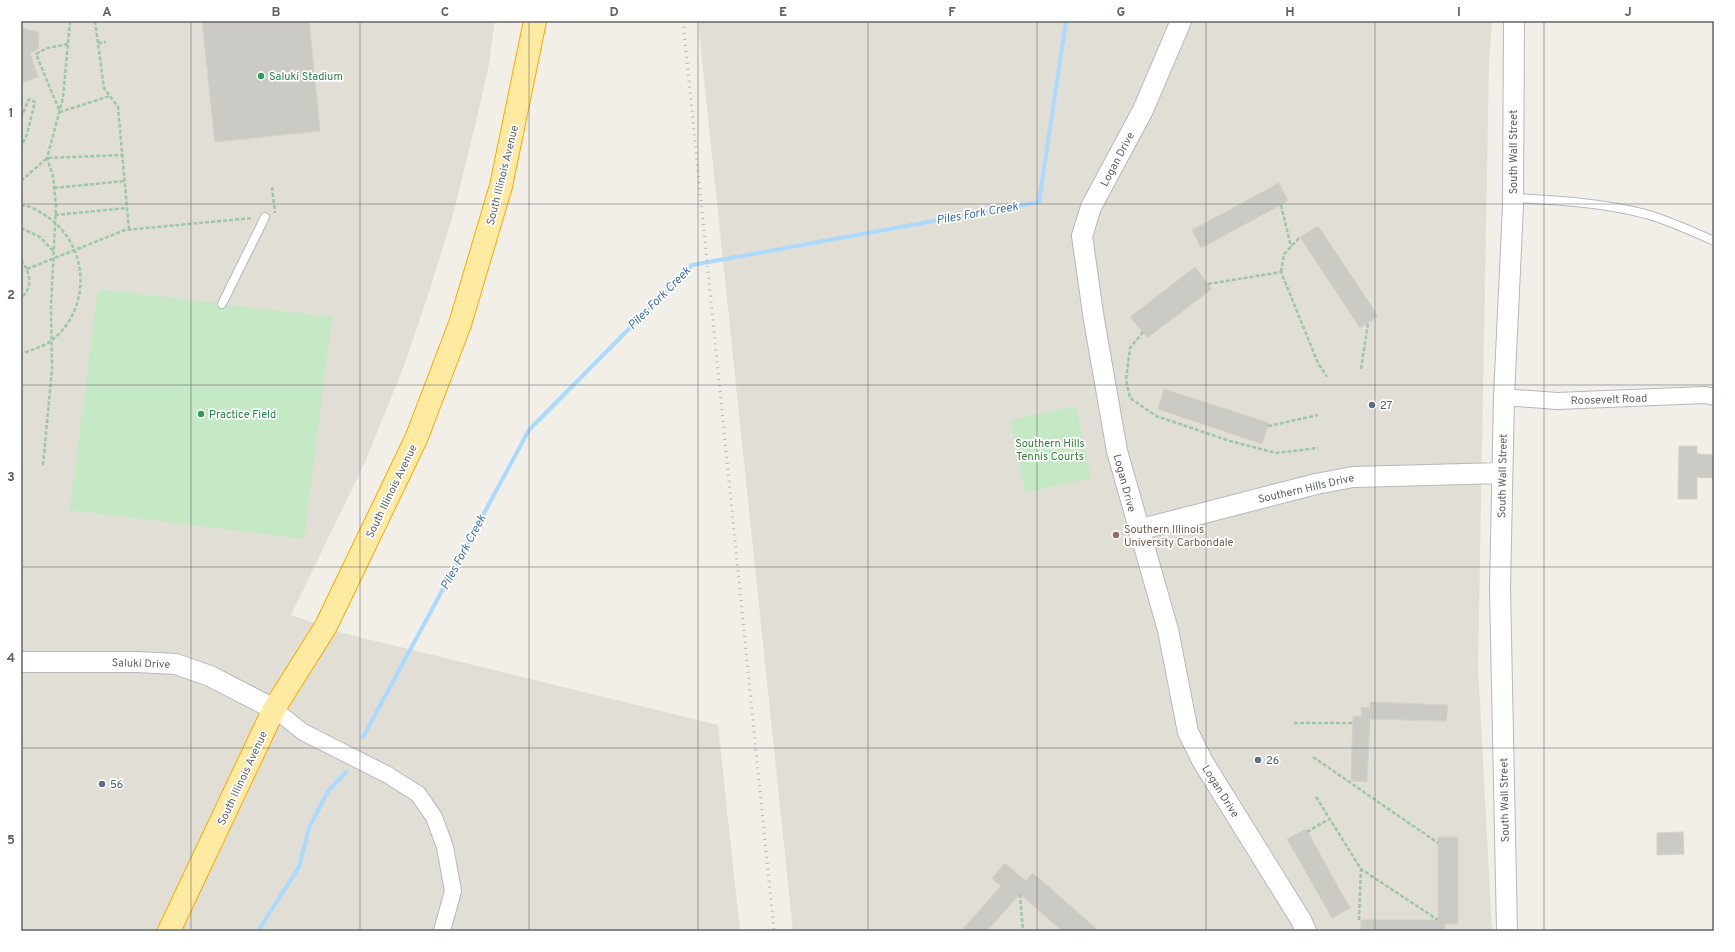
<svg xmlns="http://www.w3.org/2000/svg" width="1735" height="952" font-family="Overpass,sans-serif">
	<rect width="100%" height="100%" fill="#f1efe8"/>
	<!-- education -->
	<path fill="#e1ded6" d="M21,21H495L488,70L477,117L454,211L430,289L404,366L365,462L291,615L343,633L718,725L740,931H21Z
		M698,21H1492L1489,62L1478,666L1492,931H793Z"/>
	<!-- green -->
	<path fill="#c5e8c5" d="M98,289L332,317L304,539L70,510Z
		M1076,406L1091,478L1025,492L1010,420Z"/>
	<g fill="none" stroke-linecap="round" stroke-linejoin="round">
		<!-- stream -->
		<path stroke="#aadaff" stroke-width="4" d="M363,737L529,430L692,265L1039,202L1066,21
			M258,931L299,867L309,828L328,791L346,772"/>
	</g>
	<!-- building -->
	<path fill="#cccac5" stroke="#d6d1c6" d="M202,21H309L320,131L215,142Z
		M21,28L39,32L38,49L30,53L38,77L21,83Z
		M1279,183L1288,201L1201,248L1192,230Z
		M1318,226L1378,316L1360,328L1300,237Z
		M1195,267L1212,289L1147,338L1130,317Z
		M1164,389L1269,423L1262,444L1158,409Z
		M1679,446H1697V454L1714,455V478L1697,477V499H1678Z
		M1370,702L1448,705L1446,721L1370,719L1367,782L1351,781L1353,716H1362L1361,707L1370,708Z
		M1306,829L1350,908L1332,918L1287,839Z
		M1683,832L1684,854L1657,855V833Z
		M1438,837H1458V924H1445V931H1361V920H1438Z
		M1005,863L1026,881L1033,873L1099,931H1062L1020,894L987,931H961L1001,886L992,878Z"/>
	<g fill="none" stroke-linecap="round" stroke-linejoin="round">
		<!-- service casing -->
		<g stroke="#b5b8bc" stroke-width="10">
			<path id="service" d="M1513,198C1558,200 1603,203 1646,214C1670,221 1692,231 1714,241
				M222,304L265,217"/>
		</g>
		<!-- minor casing -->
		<g stroke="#b5b8bc" stroke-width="18">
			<path id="minor" d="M1504,397L1557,401L1705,395L1714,397
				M274,709L303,732L388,775L418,794L434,817L445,847L453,891L442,931"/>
		</g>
		<!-- tertiary casing -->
		<g stroke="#b5b8bc" stroke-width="22">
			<path id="tertiary" d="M1181,21L1143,110L1091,207L1082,236L1094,320L1117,451L1168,630L1188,732L1203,762L1301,920L1306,931
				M1138,530L1316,484L1353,477L1502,473
				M21,662H137L176,664L210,676L274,709
				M1507,931L1500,588L1504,397L1513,206L1514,21"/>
		</g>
		<!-- trunk casing -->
		<g stroke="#f9ab00" stroke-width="24">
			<path id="trunk" d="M169,931L274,709L326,626L416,439L460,324L501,186L535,21"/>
		</g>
		<!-- path -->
		<path stroke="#9cc7a9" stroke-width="2.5" stroke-dasharray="4 2" stroke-linecap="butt" d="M95,21L104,88L118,107L129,230
			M98,43L106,42
			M68,44L47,48L36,54L60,112L110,96
			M21,118L29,99L35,102L27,134L21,147
			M21,181L47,158L123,155
			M272,187L275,213
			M54,188L125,181
			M21,205C31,206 41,212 49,218C89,247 92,308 52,340C44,347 30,350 21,354
			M1281,205L1291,247
			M55,215L127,208
			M21,228L40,237L54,252
			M21,260C30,272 34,287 21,298
			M27,269L125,230L253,218
			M1281,272L1284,254L1300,237
			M1208,284L1281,272L1318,363L1327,377
			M1143,332L1130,348L1126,380L1130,398L1156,416L1230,441L1276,453L1318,448
			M1361,369L1368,323
			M1268,426L1318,415
			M43,465L52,369L51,306L56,206L53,176L47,158L63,98L70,21
			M1294,723H1353
			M1313,757L1438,843
			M1316,797L1361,869L1438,920
			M1307,832L1329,819
			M1020,894L1023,931
			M1359,920L1361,869"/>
		<!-- service -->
		<use href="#service" stroke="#fff" stroke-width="8"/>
		<!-- minor -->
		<use href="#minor" stroke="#fff" stroke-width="16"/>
		<!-- tertiary -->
		<use href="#tertiary" stroke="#fff" stroke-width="20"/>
		<!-- trunk -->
		<use href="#trunk" stroke="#feeaa1" stroke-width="22"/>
		<!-- rail -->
		<path stroke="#b6b7b8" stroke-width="3" stroke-dasharray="1 5" stroke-linecap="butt" d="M683,21L774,931"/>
	</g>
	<!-- grid -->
	<path fill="none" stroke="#5f6368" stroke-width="1" stroke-opacity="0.55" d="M191,21V931M360,21V931M529,21V931M698,21V931M868,21V931M1037,21V931M1206,21V931M1375,21V931M1544,21V931M21,204H1714M21,385H1714M21,567H1714M21,748H1714"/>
	<!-- markers -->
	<g fill="#2e9e5b" stroke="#fff" stroke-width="1.5">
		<circle cx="261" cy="76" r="4"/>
		<circle cx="201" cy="414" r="4"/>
	</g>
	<g fill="#5c6f8a" stroke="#fff" stroke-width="1.5">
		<circle cx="1372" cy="405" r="4"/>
		<circle cx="1258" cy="760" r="4"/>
		<circle cx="102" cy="784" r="4"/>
	</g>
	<circle fill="#8d6e63" stroke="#fff" stroke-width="1.5" cx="1116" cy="535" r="4"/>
	<g text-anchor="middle" stroke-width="3.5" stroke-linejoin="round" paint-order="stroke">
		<!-- leisure labels -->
		<g font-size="11" fill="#27864d" stroke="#fff" text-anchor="start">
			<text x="269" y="80">Saluki Stadium</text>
			<text x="209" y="418">Practice Field</text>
		</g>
		<!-- street labels -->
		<g font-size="11" fill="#5f6368" stroke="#fff">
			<text transform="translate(1513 152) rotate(-90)" y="4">South Wall Street</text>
			<text transform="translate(1117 159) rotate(-62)" y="4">Logan Drive</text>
			<text transform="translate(502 175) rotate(-76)" y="4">South Illinois Avenue</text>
			<text transform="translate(1609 399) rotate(-2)" y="4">Roosevelt Road</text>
			<text transform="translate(1502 476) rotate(-89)" y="4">South Wall Street</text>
			<text transform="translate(1125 483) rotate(75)" y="4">Logan Drive</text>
			<text transform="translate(1306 488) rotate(-13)" y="4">Southern Hills Drive</text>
			<text transform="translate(391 491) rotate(-64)" y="4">South Illinois Avenue</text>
			<text transform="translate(141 663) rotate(2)" y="4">Saluki Drive</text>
			<text transform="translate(242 778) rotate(-65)" y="4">South Illinois Avenue</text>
			<text transform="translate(1221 791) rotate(58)" y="4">Logan Drive</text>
			<text transform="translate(1504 800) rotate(-91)" y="4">South Wall Street</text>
		</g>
		<!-- service labels -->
		<g font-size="11" fill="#4e5e75" stroke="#fff" text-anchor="start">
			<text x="1380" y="409">27</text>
			<text x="1266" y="764">26</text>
			<text x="110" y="788">56</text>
		</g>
		<!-- park labels -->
		<g font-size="11" fill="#348238" stroke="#fff">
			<text x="1050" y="447">Southern Hills<tspan x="1050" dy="13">Tennis Courts</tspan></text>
		</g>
		<!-- education labels -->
		<g font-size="11" fill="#785e54" stroke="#fff" text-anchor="start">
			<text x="1124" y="533">Southern Illinois<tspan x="1124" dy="13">University Carbondale</tspan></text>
		</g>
		<!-- water labels -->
		<g font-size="12" font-style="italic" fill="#4174aa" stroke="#fff">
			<text transform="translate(977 213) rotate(-10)" y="4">Piles Fork Creek</text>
			<text transform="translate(659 298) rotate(-45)" y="4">Piles Fork Creek</text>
			<text transform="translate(463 552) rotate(-62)" y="4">Piles Fork Creek</text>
		</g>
	</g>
	<!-- border -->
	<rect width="1735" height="952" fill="none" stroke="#ffffff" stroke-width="44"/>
	<rect x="22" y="22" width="1691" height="908" fill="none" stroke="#5f6368" stroke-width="1.5"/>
	<g font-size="13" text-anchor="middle" font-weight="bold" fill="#5f6368">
		<text x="107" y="16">A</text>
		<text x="276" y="16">B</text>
		<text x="445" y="16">C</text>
		<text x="614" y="16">D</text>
		<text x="783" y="16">E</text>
		<text x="952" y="16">F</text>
		<text x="1121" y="16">G</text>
		<text x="1290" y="16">H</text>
		<text x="1459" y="16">I</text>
		<text x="1628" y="16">J</text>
		<text x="11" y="117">1</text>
		<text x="11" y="299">2</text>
		<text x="11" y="481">3</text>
		<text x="11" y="662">4</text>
		<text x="11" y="844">5</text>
	</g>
</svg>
